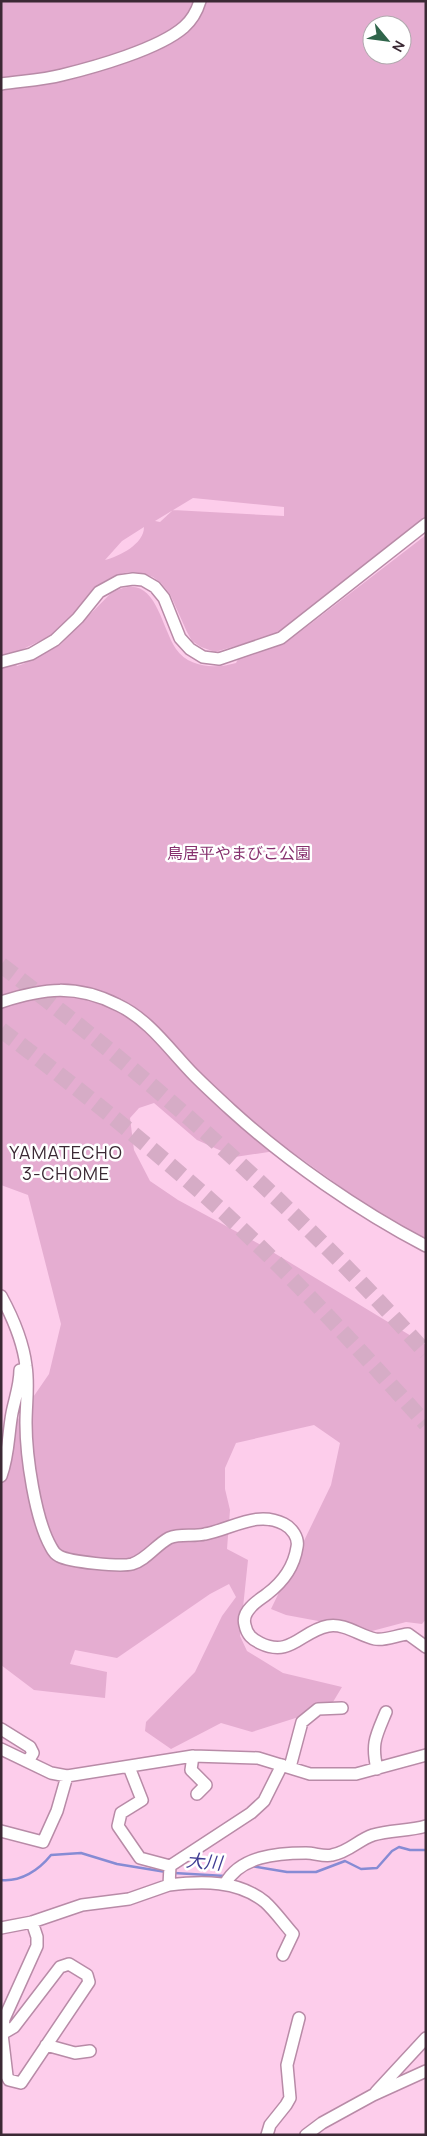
<svg xmlns="http://www.w3.org/2000/svg" width="427" height="2136" font-family="Manrope,'Noto Sans JP',sans-serif">
	<rect width="100%" height="100%" fill="#fdcdeb"/>
	<!-- green -->
	<path fill="#e5add1" fill-rule="evenodd" d="M1,1H426V519L283,632L215,652L201,647L192,641L187,632L170,594L161,583L153,577L141,573L129,572L116,575L103,582L68,621L50,636L19,651L14,661L17,666L23,664L60,645L110,594C155,567 159,623 176,649C189,668 216,669 236,663L239,657L278,643L283,645L426,535V1240L370,1208L288,1149L235,1157L197,1140L154,1103L139,1108L130,1118L134,1150L150,1181L178,1200L261,1245L426,1345V1619L422,1624L406,1622L372,1631L286,1615L271,1609L331,1485L340,1443L314,1425L236,1443L225,1468V1489L230,1510L227,1549L248,1560L240,1636L247,1651L283,1673L342,1687L330,1707L252,1732L221,1723L171,1749L145,1731L146,1722L195,1672L222,1616L236,1597L229,1584L210,1594L117,1658L75,1650L70,1664L107,1672L105,1698L34,1690L1,1665V1479L14,1425L49,1374L61,1324L28,1195L1,1185ZM372,25H402V55H372ZM193,498L284,507V516L173,510L160,522L155,521ZM144,527C144,544 120,556 105,560L122,541Z"/>
	<g fill="none" stroke-linecap="round" stroke-linejoin="round">
		<!-- stream -->
		<path stroke="#868bd4" stroke-width="2.5" d="M251,1866L287,1872H316L345,1861L361,1869L377,1868L392,1851L399,1847L410,1850H426
			M174,1873L225,1876
			M1,1880C21,1882 39,1870 51,1855L81,1853L117,1864L166,1872"/>
		<!-- highway-tunnel -->
		<path stroke="#d6acc6" stroke-width="16" stroke-dasharray="16 8" stroke-linecap="butt" d="M1,965C155,1081 298,1209 426,1353
			M1,1030C73,1084 143,1140 210,1200C287,1269 357,1347 426,1424"/>
		<!-- minor casing -->
		<g stroke="#b88ba7" stroke-width="14">
			<path id="minor" d="M1,84C21,81 43,80 62,75C95,67 159,49 184,27C192,20 197,11 200,1
				M1,662L31,654L55,640L78,618L99,592L119,581L133,579L143,580L155,587L164,598L180,638L190,649L203,657L219,659L281,638L426,524
				M1,1002C44,988 76,984 118,1005C150,1020 171,1052 195,1076C207,1088 219,1099 231,1110C287,1161 359,1211 426,1246
				M1,1296C13,1318 23,1341 26,1366C29,1385 26,1404 26,1423C26,1456 35,1519 51,1547C53,1551 55,1554 59,1556C70,1562 120,1567 132,1564C146,1560 156,1545 169,1538C181,1533 193,1537 205,1534C232,1529 257,1510 284,1524C292,1528 299,1538 297,1547C294,1567 283,1582 267,1594C262,1598 255,1602 251,1607C246,1612 243,1618 245,1625C247,1635 252,1639 260,1643C291,1658 301,1631 328,1626C345,1623 360,1636 375,1639C385,1641 397,1635 408,1634L426,1647
				M1,1476C9,1455 8,1434 12,1413C15,1398 20,1385 20,1370
				M1,1729L30,1747L33,1753L28,1761
				M1,1749L51,1773L67,1776L193,1756L258,1758L310,1774H356L426,1755
				M193,1756L191,1770L206,1785L197,1794
				M129,1767L142,1800L121,1813L118,1826L140,1858L170,1866L169,1885C202,1881 238,1880 265,1902C275,1911 284,1924 293,1934L283,1955
				M290,1767L302,1722L318,1709L342,1708
				M377,1769C371,1743 376,1736 386,1712
				M1,1831L43,1842L57,1811L67,1776
				M170,1866L251,1813L264,1801L282,1765
				M225,1884C240,1856 277,1853 306,1853C315,1853 324,1857 332,1855C349,1852 358,1840 373,1835C390,1830 409,1831 426,1826
				M1,1928L32,1922L82,1905L129,1899L169,1885
				M2,2034L14,2027L60,1967L69,1964L87,1975L89,1982L21,2083L9,2080L7,2076L2,2034L4,2019L37,1946V1937L32,1922
				M46,2045L75,2053L90,2051
				M376,2092L426,2038
				M267,2135L270,2125L286,2105L290,2098L287,2065L299,2018
				M306,2135L322,2123L373,2095L426,2071"/>
		</g>
		<!-- minor -->
		<use href="#minor" stroke="#fff" stroke-width="11"/>
	</g>
	<g text-anchor="middle" stroke-width="5" stroke-linejoin="round" paint-order="stroke">
		<!-- park labels -->
		<g font-size="16" fill="#86316e" stroke="#fff">
			<text x="239" y="859">鳥居平やまびこ公園</text>
		</g>
		<!-- neighbourhood labels -->
		<g font-size="18" letter-spacing="1" fill="#3b2934" stroke="#fff">
			<text x="66" y="1159">YAMATECHO<tspan x="66" dy="21">3-CHOME</tspan></text>
		</g>
		<!-- water labels -->
		<g font-size="18" font-style="italic" fill="#403d93" stroke="#fff">
			<text transform="translate(204 1862) rotate(5)" y="6">大川</text>
		</g>
	</g>
	<!-- border -->
	<rect width="427" height="2136" fill="none" stroke="#3b2934" stroke-width="5"/>
	<!-- north arrow -->
	<g transform="translate(387 40) rotate(119)"><circle r="24" fill="#ffffff" stroke="#b1a9ae"/>
	<path d="M0-4L9 19L0 12L-9 19Z" fill="#30654b"/>
	<text y="-8" font-size="14" font-weight="bold" text-anchor="middle" fill="#3b2934">N</text>
	</g>
</svg>
